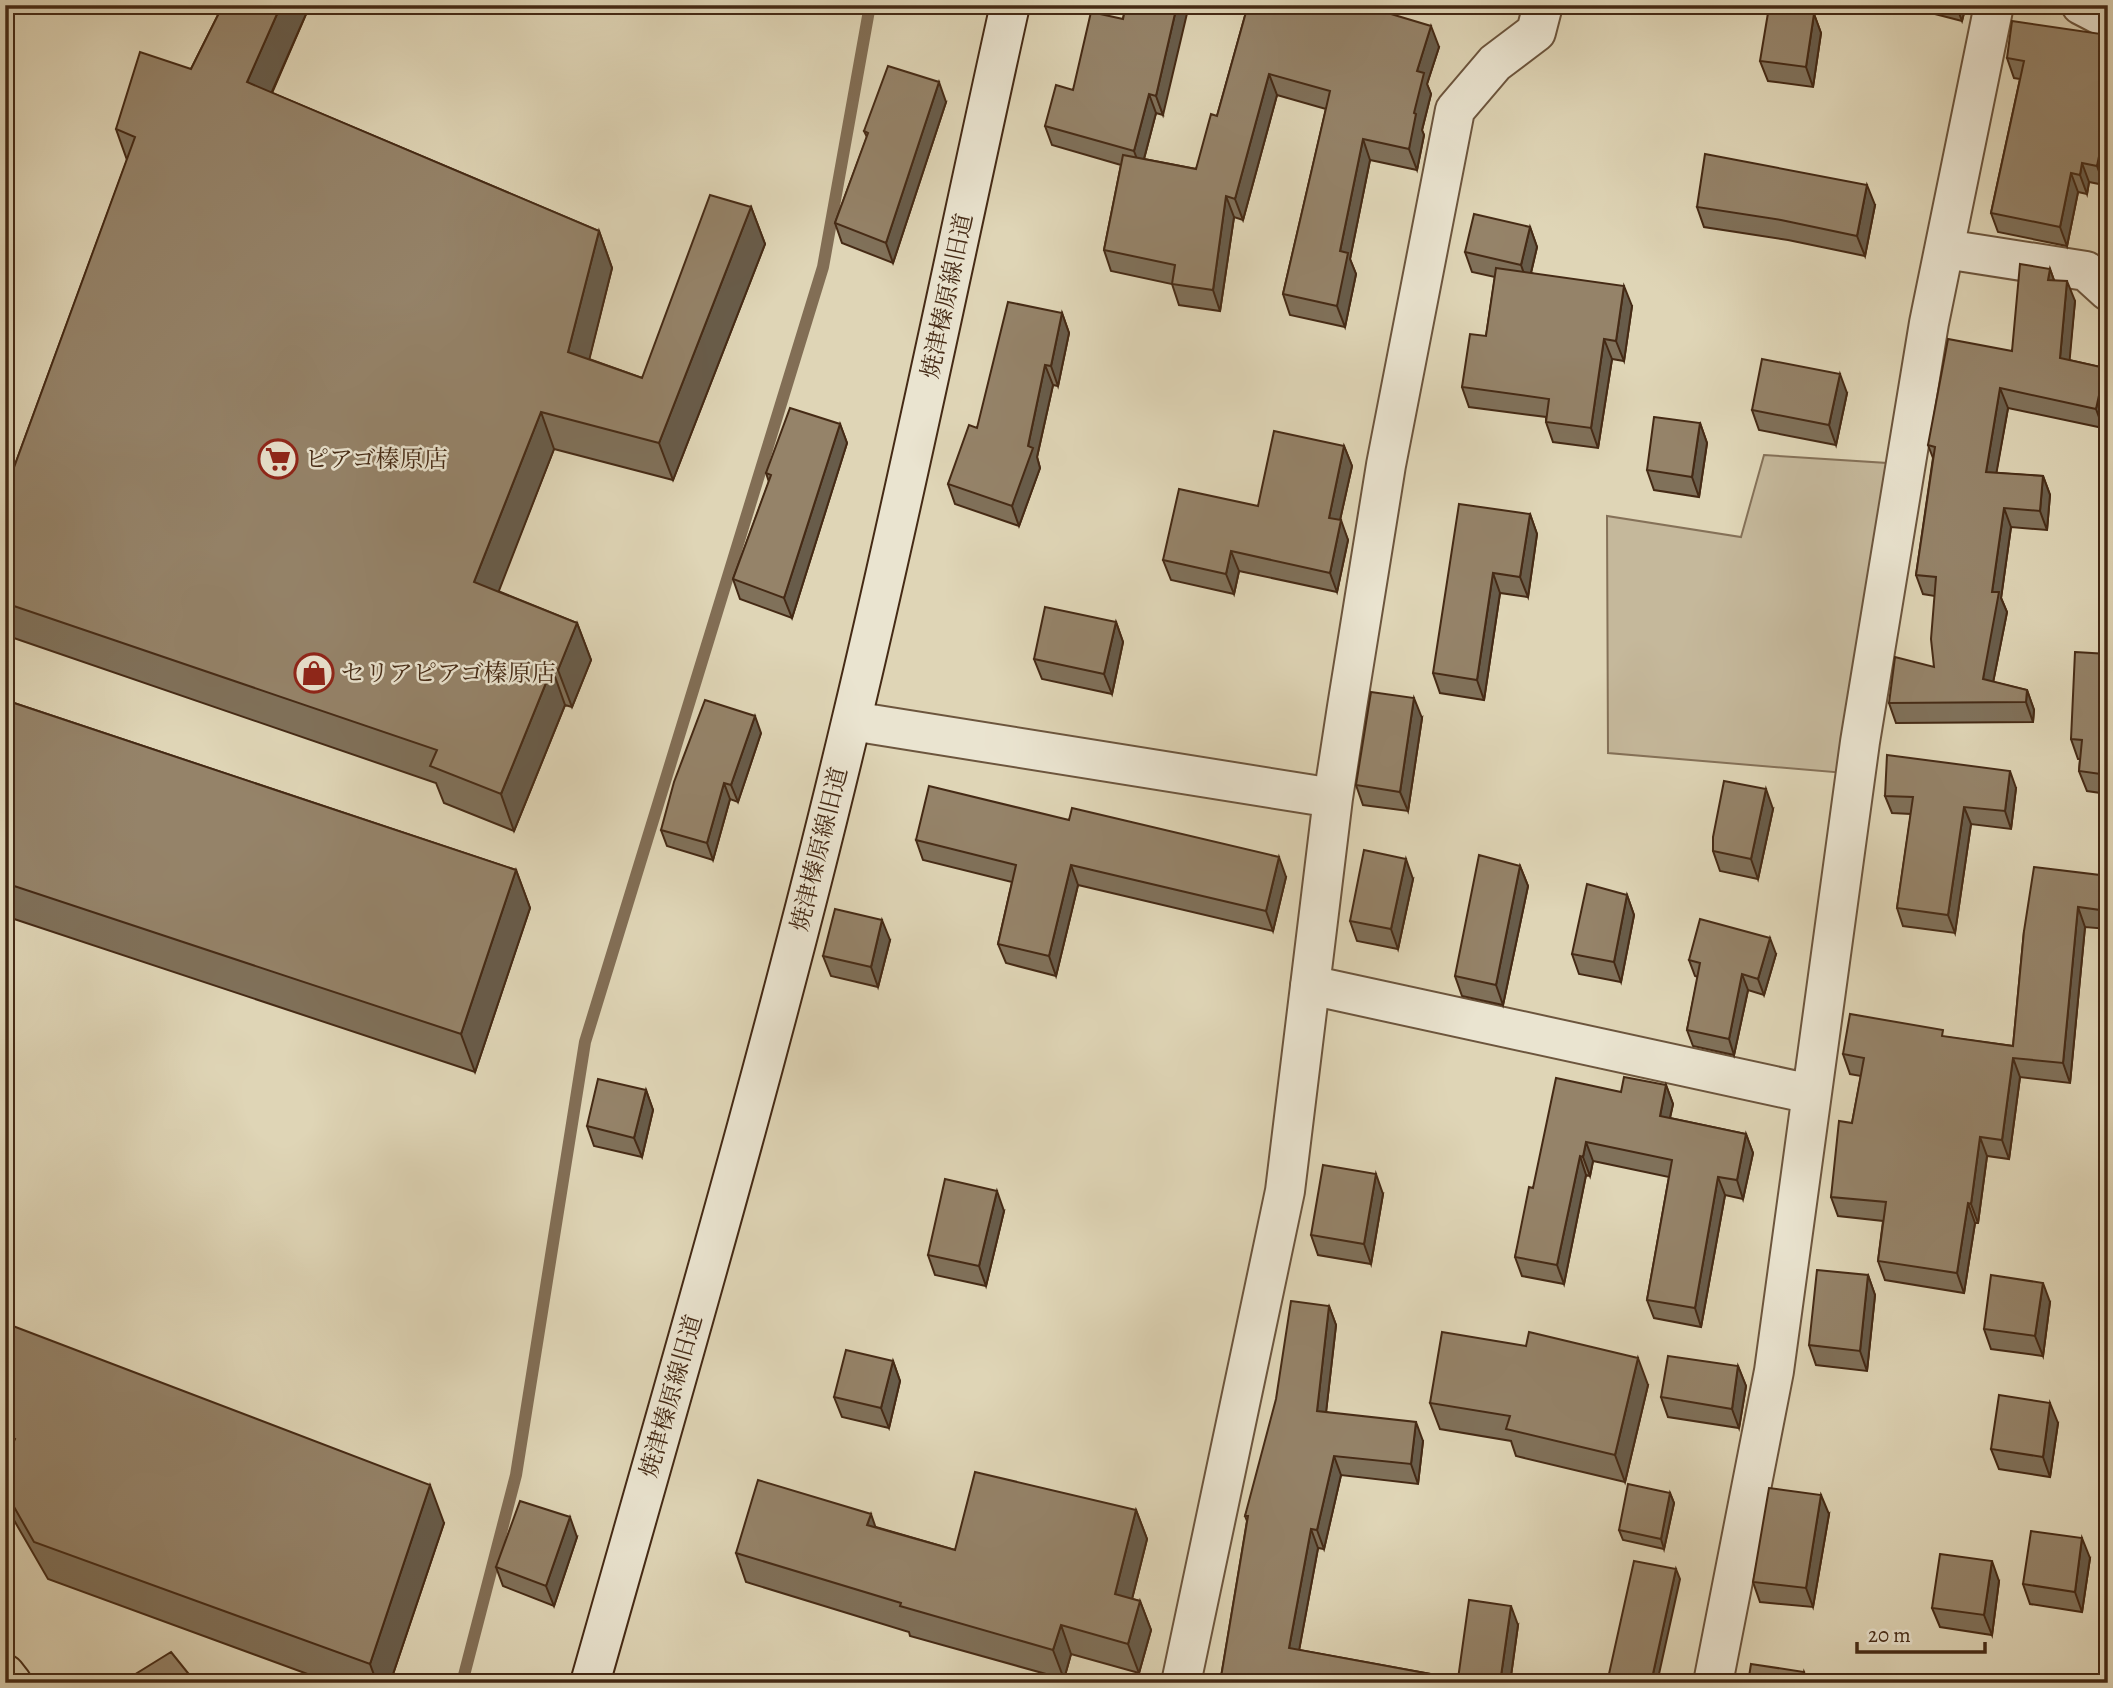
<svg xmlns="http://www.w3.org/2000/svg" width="2113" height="1688" font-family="Alegreya,'Noto Serif JP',serif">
	<rect width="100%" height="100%" fill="#dfd5b6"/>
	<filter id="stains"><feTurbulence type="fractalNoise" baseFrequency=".00286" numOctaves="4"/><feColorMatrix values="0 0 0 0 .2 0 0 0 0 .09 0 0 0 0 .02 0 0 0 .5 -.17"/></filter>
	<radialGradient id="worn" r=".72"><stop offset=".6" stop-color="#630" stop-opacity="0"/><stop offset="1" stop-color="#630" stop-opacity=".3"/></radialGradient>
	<!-- green -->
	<path fill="#c5b89b" stroke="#857158" stroke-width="2" d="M1764,455L1887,463L1845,773L1608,753L1607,516L1741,537Z"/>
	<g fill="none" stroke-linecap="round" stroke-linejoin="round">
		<!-- stream -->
		<path stroke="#826e55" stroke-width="12" d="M462,1683L516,1475L585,1042L823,267L870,5"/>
		<!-- street casing -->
		<g stroke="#6c553d" stroke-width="42">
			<path id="street" d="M2081,5L2108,19
				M1945,249L2086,271L2108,291
				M852,721L1333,798
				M1310,985L1811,1094
				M1181,1683L1285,1191L1333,798L1347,707L1386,465L1455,110L1495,63L1536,32L1543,5
				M1713,1683L1774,1371L1860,742L1929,323L1994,5"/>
		</g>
		<!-- secondary casing -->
		<g stroke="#452a15" stroke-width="42">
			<path id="secondary" d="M590,1683C681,1362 775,1042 852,718C909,481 957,243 1010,5"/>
		</g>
		<!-- highway casing -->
		<g stroke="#452a15" stroke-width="42">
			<path id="highway" d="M5,1674L12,1683"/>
		</g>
		<!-- street -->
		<use href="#street" stroke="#eae4d0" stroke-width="38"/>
		<!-- secondary -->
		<use href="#secondary" stroke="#eae4d0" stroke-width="38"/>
		<!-- highway -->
		<use href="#highway" stroke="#dfd5b6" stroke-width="38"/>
	</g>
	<!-- wall -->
	<path fill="#80715a" stroke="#452a15" stroke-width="2" d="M223,5H310L272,93L599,231L612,268L589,359L642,378L751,207L765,244L673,480L554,449L498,591L577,623L591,660L572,707L565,705L514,831L444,803L436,783L5,635V492L127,160L116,129L191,69Z
		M1126,5L1163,115L1156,113L1144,159L1196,169L1217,116L1248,5L1439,47L1427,84L1431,94L1422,130L1424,135L1417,170L1370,160L1350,259L1356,274L1345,327L1290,315L1283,294L1326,109L1277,95L1243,220L1234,217L1220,311L1179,305L1172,284L1111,271L1104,250L1121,165L1052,145L1045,126L1073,90L1123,19Z
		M1900,5H1966L1962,21Z
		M1814,14L1821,33L1813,87L1768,81L1760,61Z
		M2108,35V169L2104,185L2089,182L2087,194L2078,192L2067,246L1998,232L1991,213L2020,79L2014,78L2007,58Z
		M946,102L893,263L842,243L835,223L867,137L864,131Z
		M1875,205L1865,256L1788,240L1704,227L1697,207Z
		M1530,227L1537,247L1531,273L1632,306L1624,361L1612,359L1598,448L1553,442L1546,422V417L1469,407L1462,387L1486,336L1495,277L1472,272L1465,252Z
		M2050,269L2054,280L2075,301L2069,360L2105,368L2108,377V406L2103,428L2008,408L1996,473L2043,476L2050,495L2047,530L2011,527L2001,598L2007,612L1993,682L2027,690L2034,710L2033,722L1896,723L1889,703L1934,667L1935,596L1923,594L1916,575L1933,458L1928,445L2012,351Z
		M1062,313L1069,333L1058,386L1053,385L1037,457L1040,468L1019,526L955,504L948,484L977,428Z
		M1847,393L1836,445L1759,430L1752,410Z
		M1700,423L1707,443L1699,497L1654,490L1647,470Z
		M840,424L847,443L792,618L740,599L733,579L769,482L766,473Z
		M1344,446L1352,466L1340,520L1348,540L1337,592L1239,571L1234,594L1171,580L1163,560L1258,506Z
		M1530,514L1537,534L1528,597L1500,593L1484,700L1440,693L1433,673Z
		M1116,622L1123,642L1112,694L1042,679L1034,659Z
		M2108,654V794L2087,791L2079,771L2080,759H2078L2071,739Z
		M5,700L516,870L530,908L475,1072L5,916Z
		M1422,718L1408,811L1363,805L1356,785Z
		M761,733L738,802L730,799L713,860L667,846L661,830Z
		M2016,788L2011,829L1971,824L1955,933L1903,926L1897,908L1911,814L1892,813L1885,796Z
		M1773,809L1758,879L1720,871L1713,851Z
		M916,840L1286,877L1273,931L1078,885L1056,976L1006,963L998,944L1012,882L923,860Z
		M1520,866L1528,886L1503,1005L1462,996L1455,976Z
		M2108,876V929L2085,927L2070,1083L2020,1077L2009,1159L1987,1156L1978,1223H1975L1964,1293L1885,1280L1878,1261L1883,1221L1838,1216L1831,1197L1852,1123L1861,1076L1850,1074L1843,1054L1945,1037L2013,1046L2024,931Z
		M1413,879L1398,949L1357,941L1350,921Z
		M1627,895L1634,915L1621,982L1579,974L1572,954Z
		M890,940L878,987L831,976L823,956Z
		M1776,954L1764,995L1748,990L1734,1055L1693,1046L1687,1030L1698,977L1695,976L1689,960Z
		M1666,1085L1673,1104L1670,1118L1746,1134L1753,1153L1743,1199L1725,1195L1701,1327L1654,1318L1647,1300L1669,1177L1593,1161L1590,1176L1586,1175L1564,1284L1522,1276L1515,1257L1533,1188L1621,1092Z
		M646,1090L653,1110L642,1157L594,1146L587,1126Z
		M1383,1194L1371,1264L1318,1255L1311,1235Z
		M1004,1211L986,1286L935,1275L928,1255Z
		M1868,1275L1875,1295L1867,1371L1816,1365L1809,1345Z
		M2050,1302L2043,1356L1991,1349L1984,1329Z
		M1329,1306L1336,1325L1326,1412L1423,1441L1418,1484L1341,1475L1324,1549L1318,1548L1299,1650L1458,1679L1518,1625L1510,1683H1220L1247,1521L1245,1516Z
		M5,1323L444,1523L390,1683H332L48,1579L11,1515L5,1499Z
		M893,1361L900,1381L889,1428L842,1417L834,1397Z
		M1738,1366L1746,1386L1739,1428L1668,1417L1661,1397Z
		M1648,1385L1625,1482L1516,1456L1511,1441L1440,1429L1430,1403Z
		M2058,1423L2050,1477L1999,1469L1991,1449Z
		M1670,1493L1674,1503L1664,1549L1623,1540L1619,1530Z
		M1136,1510L1147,1539L1132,1599L1140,1601L1151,1630L1139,1673L1071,1654L1064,1679L910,1636L909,1632L746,1582L736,1553L876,1527L955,1550Z
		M1829,1514L1813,1607L1760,1602L1753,1582Z
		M577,1537L554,1606L503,1586L496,1567Z
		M2090,1558L2082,1612L2030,1604L2023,1584Z
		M1999,1581L1992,1635L1940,1627L1932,1608Z"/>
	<!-- shaded-wall -->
	<path fill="#685c4a" stroke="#452a15" stroke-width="2" d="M281,5H310L260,119L247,82Z
		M1177,5H1189L1163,115L1156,96Z
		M1956,5H1966L1962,21Z
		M1814,14L1821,33L1813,87L1806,67Z
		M1431,26L1439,47L1427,84L1431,94L1422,130L1424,135L1417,170L1409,149L1417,71Z
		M1269,74L1277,95L1243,220L1235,199Z
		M939,82L946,102L893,263L886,243Z
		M1149,94L1156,113L1141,170L1134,151Z
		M2104,132L2108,141V169L2104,185L2097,166Z
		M1363,139L1370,160L1350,259L1356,274L1345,327L1337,306L1340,251Z
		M2082,163L2089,182L2087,194L2080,175Z
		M2071,173L2078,192L2067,246L2060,227Z
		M1867,185L1875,205L1865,256L1857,236Z
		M1226,196L1234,217L1220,311L1213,290Z
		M751,207L765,244L673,480L659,443Z
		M1530,227L1537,247L1528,285L1521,265Z
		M599,231L612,268L582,389L568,352Z
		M2050,269L2057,289L2048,280Z
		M2067,281L2075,301L2068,378L2060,358Z
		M1624,286L1632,306L1624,361L1616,341Z
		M1062,313L1069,333L1058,386L1051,366Z
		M1604,339L1612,359L1598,448L1591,428Z
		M1045,365L1053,385L1037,457L1040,468L1019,526L1012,506L1028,446Z
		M2105,368L2108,377V406L2103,428L2096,409Z
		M1840,374L1847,393L1836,445L1829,425Z
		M2000,388L2008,408L1993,492L1986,472Z
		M541,412L554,449L488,619L474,582Z
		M1700,423L1707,443L1699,497L1692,477Z
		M840,424L847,443L792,618L784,598Z
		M1344,446L1352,466L1336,538L1329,518Z
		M2043,476L2050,495L2047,530L2040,511Z
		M2004,508L2011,527L2001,598L2007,612L1990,698L1983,679L1992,592Z
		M1530,514L1537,534L1528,597L1520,577Z
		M1341,520L1348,540L1337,592L1330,573Z
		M1231,551L1239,571L1234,594L1226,574Z
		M1493,573L1500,593L1484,700L1477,680Z
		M1116,622L1123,642L1112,694L1104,674Z
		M577,623L591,660L572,707L558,670Z
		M552,668L565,705L514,831L501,794Z
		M2027,690L2034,710L2033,722L2026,702Z
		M1414,698L1422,718L1408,811L1400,792Z
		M755,716L761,733L738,802L731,785Z
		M2010,771L2016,788L2011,829L2005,811Z
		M724,783L730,799L713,860L707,843Z
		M1766,789L1773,809L1758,879L1751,859Z
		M1964,807L1971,824L1955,933L1948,915Z
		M1279,857L1286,877L1273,931L1266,911Z
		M1406,859L1413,879L1398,949L1391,929Z
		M1071,865L1078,885L1056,976L1049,956Z
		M1520,866L1528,886L1503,1005L1496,985Z
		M516,870L530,908L475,1072L461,1034Z
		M1627,895L1634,915L1621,982L1614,962Z
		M2078,907L2085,927L2070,1083L2063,1063Z
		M882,920L890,940L878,987L871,967Z
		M1770,938L1776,954L1764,995L1758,979Z
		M1742,974L1748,990L1734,1055L1729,1039Z
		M2013,1058L2020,1077L2009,1159L2002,1140Z
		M1666,1085L1673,1104L1666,1135L1660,1116Z
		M646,1090L653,1110L642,1157L634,1138Z
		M1746,1134L1753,1153L1743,1199L1737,1180Z
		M1980,1137L1987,1156L1978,1223L1971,1204Z
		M1586,1142L1593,1161L1590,1176L1583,1157Z
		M1580,1156L1586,1175L1564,1284L1557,1265Z
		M1376,1174L1383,1194L1371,1264L1364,1244Z
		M1718,1177L1725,1195L1701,1327L1695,1308Z
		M997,1191L1004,1211L986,1286L979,1266Z
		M1968,1203L1975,1223L1964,1293L1957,1273Z
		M1868,1275L1875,1295L1867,1371L1860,1351Z
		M2043,1283L2050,1302L2043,1356L2035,1336Z
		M1329,1306L1336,1325L1324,1430L1317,1411Z
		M1638,1358L1648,1385L1625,1482L1615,1455Z
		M893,1361L900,1381L889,1428L881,1408Z
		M1738,1366L1746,1386L1739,1428L1732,1409Z
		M2050,1403L2058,1423L2050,1477L2043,1457Z
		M1416,1422L1423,1441L1418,1484L1411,1464Z
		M1334,1456L1341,1475L1324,1549L1317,1530Z
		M430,1485L444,1523L390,1683H377L370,1664Z
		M1670,1493L1674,1503L1664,1549L1661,1539Z
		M1821,1495L1829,1514L1813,1607L1806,1588Z
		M1136,1510L1147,1539L1126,1623L1115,1594Z
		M871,1514L881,1543L867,1525Z
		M570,1517L577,1537L554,1606L546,1586Z
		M1311,1529L1318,1548L1296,1667L1289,1648Z
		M2082,1538L2090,1558L2082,1612L2075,1592Z
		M1992,1561L1999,1581L1992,1635L1984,1615Z
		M1676,1569L1680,1579L1657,1683H1651Z
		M1140,1601L1151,1630L1139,1673L1128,1644Z
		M1511,1606L1518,1625L1510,1683H1500Z
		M1061,1625L1071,1654L1064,1679L1053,1650Z
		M1804,1672L1808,1683H1802Z"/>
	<!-- building -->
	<path fill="#958369" stroke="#452a15" stroke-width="2" d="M223,5H281L247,82L599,231L568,352L642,378L710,195L751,207L659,443L541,412L474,582L577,623L558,670L552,668L501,794L430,766L437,750L5,603V492L135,137L116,129L140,52L191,69Z
		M1126,5H1177L1156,96L1149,94L1134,151L1045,126L1056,85L1073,90L1091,12L1123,19Z
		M1248,5H1361L1431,26L1417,71L1424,73L1414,113L1416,114L1409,149L1363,139L1340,251L1348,253L1337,306L1283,294L1330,91L1269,74L1235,199L1226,196L1213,290L1172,284L1175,265L1104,250L1123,155L1196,169L1211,114L1217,116Z
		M1769,7L1814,14L1806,67L1760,61Z
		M2012,21L2108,35V133L2104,132L2097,166L2082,163L2080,175L2071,173L2060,227L1991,213L2024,61L2007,58Z
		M888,66L939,82L886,243L835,223L868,133L864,131Z
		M1705,154L1867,185L1857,236L1781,220L1697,207Z
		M1474,214L1530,227L1521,265L1465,252Z
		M2020,264L2050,269L2048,280L2067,281L2060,358L2105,368L2096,409L2000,388L1986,472L2043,476L2040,511L2004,508L1992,592H1999L1983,679L2027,690L2026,702L1889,703L1895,657L1934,667L1931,639L1936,577L1916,575L1935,447L1928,445L1948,339L2012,351Z
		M1496,268L1624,286L1616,341L1604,339L1591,428L1546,422L1549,399L1462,387L1470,334L1486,336Z
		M1008,302L1062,313L1051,366L1045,365L1028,446L1033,448L1012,506L948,484L969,425L977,428Z
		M1762,359L1840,374L1829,425L1752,410Z
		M790,408L840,424L784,598L733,579L771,475L766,473Z
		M1654,417L1700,423L1692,477L1647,470Z
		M1274,431L1344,446L1329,518L1341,520L1330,573L1231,551L1226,574L1163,560L1179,489L1258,506Z
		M1459,504L1530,514L1520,577L1493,573L1477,680L1433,673Z
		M1045,607L1116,622L1104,674L1034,659Z
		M2075,652L2108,654V775L2079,771L2082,740L2071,739Z
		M1371,692L1414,698L1400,792L1356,785Z
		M5,700L516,870L461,1034L5,883Z
		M705,700L755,716L731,785L724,783L707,843L661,830L674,782Z
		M1887,755L2010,771L2005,811L1964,807L1948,915L1897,908L1913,797L1885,796Z
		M1724,781L1766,789L1751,859L1713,851V837Z
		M929,786L1069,820L1072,808L1279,857L1266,911L1071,865L1049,956L998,944L1016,865L916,840Z
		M1364,850L1406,859L1391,929L1350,921Z
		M1479,855L1520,866L1496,985L1455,976Z
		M2034,867L2108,876V911L2078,907L2063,1063L2013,1058L2002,1140L1980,1137L1971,1204L1968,1203L1957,1273L1878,1261L1886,1202L1831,1197L1839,1121L1852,1123L1864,1058L1843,1054L1850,1014L1943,1030L1942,1036L2013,1046L2024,931Z
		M1587,884L1627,895L1614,962L1572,954Z
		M835,909L882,920L871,967L823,956Z
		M1700,919L1770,938L1758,979L1742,974L1729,1039L1687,1030L1700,963L1689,960Z
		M1624,1077L1666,1085L1660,1116L1746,1134L1737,1180L1718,1177L1695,1308L1647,1300L1672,1160L1586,1142L1583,1157L1580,1156L1557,1265L1515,1257L1529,1187L1533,1188L1556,1078L1621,1092Z
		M598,1079L646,1090L634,1138L587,1126Z
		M1323,1165L1376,1174L1364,1244L1311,1235Z
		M945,1179L997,1191L979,1266L928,1255Z
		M1817,1270L1868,1275L1860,1351L1809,1345Z
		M1991,1275L2043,1283L2035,1336L1984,1329Z
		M1291,1301L1329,1306L1317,1411L1416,1422L1411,1464L1334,1456L1317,1530L1311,1529L1289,1648L1458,1679L1469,1600L1511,1606L1500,1683H1220L1248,1516H1245L1276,1399Z
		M5,1323L430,1485L370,1664L34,1542L5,1491V1460L15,1439L5,1433Z
		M1442,1332L1526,1346L1529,1332L1638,1358L1615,1455L1506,1429L1510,1416L1430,1403Z
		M846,1350L893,1361L881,1408L834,1397Z
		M1668,1356L1738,1366L1732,1409L1661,1397Z
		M1999,1395L2050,1403L2043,1457L1991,1449Z
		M975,1472L1136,1510L1115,1594L1140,1601L1128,1644L1061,1625L1053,1650L900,1606L901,1603L736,1553L758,1480L871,1514L867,1525L955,1550Z
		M1628,1484L1670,1493L1661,1539L1619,1530Z
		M1769,1488L1821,1495L1806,1588L1753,1582Z
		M520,1501L570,1517L546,1586L496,1567Z
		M2031,1531L2082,1538L2075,1592L2023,1584Z
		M1940,1554L1992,1561L1984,1615L1932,1608Z
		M1634,1561L1676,1569L1651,1683H1607Z
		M171,1652L196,1683H121Z
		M1751,1664L1804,1672L1802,1683H1748Z"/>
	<!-- icons -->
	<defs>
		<g id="supermarket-ring" transform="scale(2.0125)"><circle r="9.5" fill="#eae4d0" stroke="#8f2418" stroke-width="1.5"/><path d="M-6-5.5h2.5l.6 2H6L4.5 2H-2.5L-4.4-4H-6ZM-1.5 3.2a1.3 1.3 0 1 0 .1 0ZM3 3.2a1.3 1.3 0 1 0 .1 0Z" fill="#8f2418"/></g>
		<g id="shop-ring" transform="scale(2.0125)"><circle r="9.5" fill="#eae4d0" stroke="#8f2418" stroke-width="1.5"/><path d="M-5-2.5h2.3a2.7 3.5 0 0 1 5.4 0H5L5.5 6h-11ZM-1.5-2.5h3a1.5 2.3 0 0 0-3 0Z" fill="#8f2418"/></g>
	</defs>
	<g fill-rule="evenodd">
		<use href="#supermarket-ring" x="278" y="459"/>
		<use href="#shop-ring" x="314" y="673"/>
	</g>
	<g text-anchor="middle" stroke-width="5" stroke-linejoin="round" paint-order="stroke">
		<!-- street labels -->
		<g font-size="24" fill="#452a15" stroke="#eae4d0">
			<text transform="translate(947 296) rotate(-78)" y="8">焼津榛原線旧道</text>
			<text transform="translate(819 849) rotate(-76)" y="8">焼津榛原線旧道</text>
			<text transform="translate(671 1396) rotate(-74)" y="8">焼津榛原線旧道</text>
		</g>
		<!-- poi labels -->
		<g font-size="24" fill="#452a15" stroke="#eae4d0" text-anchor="start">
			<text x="305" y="467">ピアゴ榛原店</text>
			<text x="341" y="681">セリアピアゴ榛原店</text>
		</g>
	</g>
	<!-- margin -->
	<rect width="2113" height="1688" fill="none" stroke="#dfd5b6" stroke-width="28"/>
	<rect x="7" y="7" width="2099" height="1674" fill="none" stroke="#452a15" stroke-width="3.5"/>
	<rect x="14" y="14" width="2085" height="1660" fill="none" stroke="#452a15" stroke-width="2"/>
	<!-- scale -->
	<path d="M1857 1642v10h128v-10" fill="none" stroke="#452a15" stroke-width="3.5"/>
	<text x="1868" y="1642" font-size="21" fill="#452a15" stroke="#eae4d0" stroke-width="5" paint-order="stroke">20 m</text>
	<rect width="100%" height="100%" filter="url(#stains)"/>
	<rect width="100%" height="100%" fill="url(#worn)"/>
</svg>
